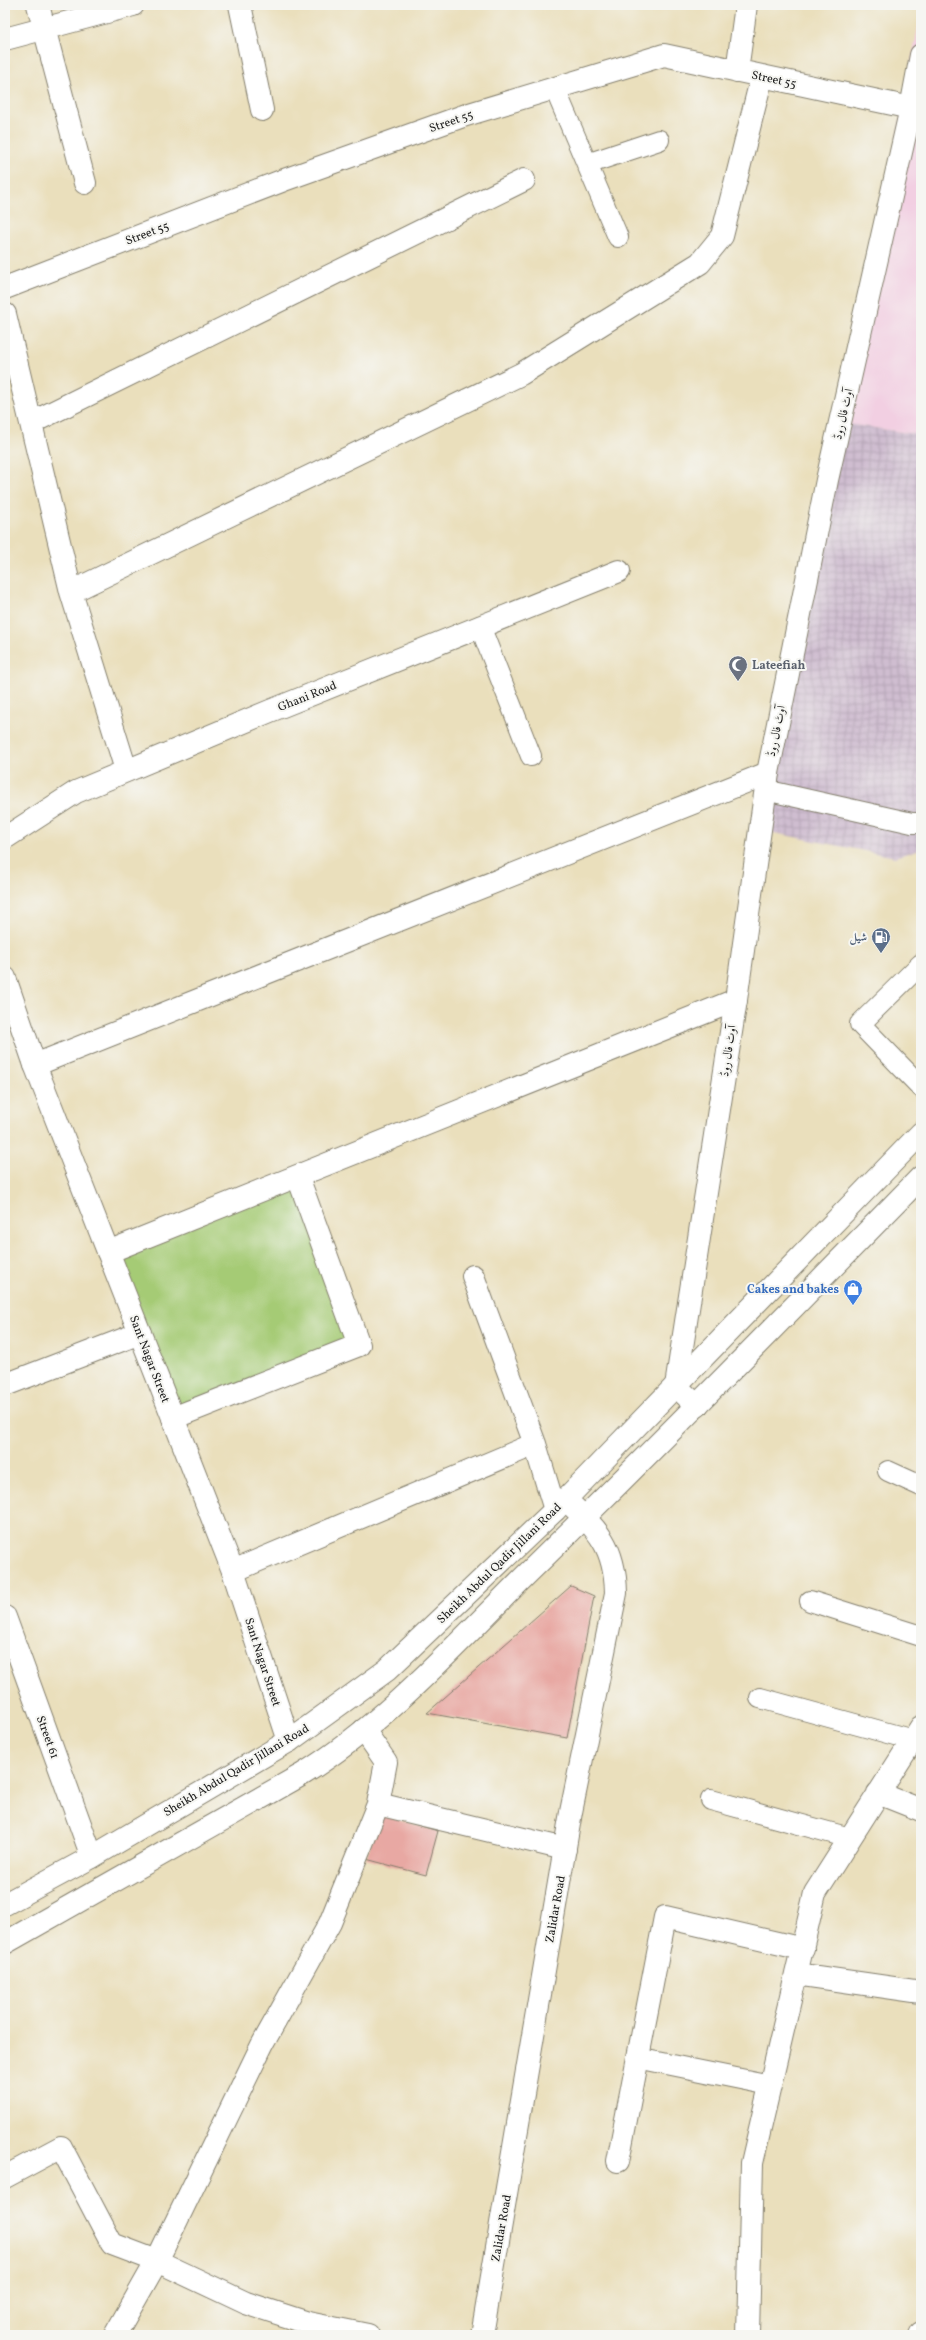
<svg xmlns="http://www.w3.org/2000/svg" width="926" height="2340" font-family="Vollkorn,Amiri,serif">
	<defs>
		<pattern id="industrial-grid" width="8" height="8" patternUnits="userSpaceOnUse"><rect width="8" height="8" fill="#cfbdd0"/><path d="M0 4h8M4 0v8" fill="none" stroke="#b1a2b2"/></pattern>
	</defs>
	<rect width="100%" height="100%" fill="#f6f6f2"/>
	<filter id="ink" filterUnits="userSpaceOnUse"><feTurbulence type="fractalNoise" baseFrequency=".025" numOctaves="2"/><feDisplacementMap in="SourceGraphic" scale="8" xChannelSelector="R" yChannelSelector="G"/><feConvolveMatrix kernelMatrix="1 2 1 2 8 2 1 2 1" color-interpolation-filters="sRGB"/></filter>
	<filter id="wash" filterUnits="userSpaceOnUse"><feTurbulence type="fractalNoise" baseFrequency=".012" numOctaves="4" result="noise"/><feDisplacementMap in="SourceGraphic" scale="16" xChannelSelector="R" yChannelSelector="G"/><feGaussianBlur stdDeviation="0.9" result="paint"/><feColorMatrix in="noise" values="0 0 0 0 0 0 0 0 0 0 0 0 0 0 0 0 0 1.4 0 .05"/><feComposite in="paint" operator="in"/></filter>
	<g filter="url(#wash)">
		<rect width="100%" height="100%" fill="#eadfbc"/>
		<!-- built -->
		<path fill="#f2cfe2" d="M921,12V435L841,423Z"/>
		<!-- industrial -->
		<path fill="url(#industrial-grid)" d="M841,423L921,435V849L895,857L759,830Z"/>
		<!-- green -->
		<path fill="#a5cb75" stroke="#607448" d="M298,1177L359,1345L173,1418L108,1252Z"/>
		<g id="blocks">
			<!-- building -->
			<path fill="#e8a8a3" d="M571,1586L594,1596L567,1738L427,1713Z
				M379,1814L438,1831L426,1875L366,1859Z"/>
		</g>
	</g>
	<g filter="url(#ink)">
		<use href="#blocks" fill-opacity="0" stroke="#837e6c" stroke-width="1"/>
		<g fill="none" stroke-linecap="round" stroke-linejoin="round">
			<!-- lane casing -->
			<g stroke="#837e6c" stroke-width="22">
				<path id="lane" d="M555,89L618,237
					M587,164L659,140
					M480,626L531,756
					M765,790L912,823H921
					M921,964L860,1024L921,1087
					M888,1471L921,1486
					M810,1601L921,1636
					M760,1698L913,1740
					M711,1800L850,1838
					M637,2058L770,2085"/>
			</g>
			<!-- street casing -->
			<g stroke="#837e6c" stroke-width="24">
				<path id="street" d="M38,5L85,183
					M240,5L262,110
					M5,39L133,5
					M737,71L746,5
					M5,288L284,180L466,115L664,55L911,108
					M5,314L71,592L521,374L700,263L722,236L762,76
					M31,423L524,180
					M71,592L126,770
					M5,838L76,792L270,711L619,571
					M35,1065L768,773
					M108,1252L736,1000
					M473,1276L535,1444L555,1510
					M5,1385L140,1333
					M173,1418L359,1345L298,1177
					M233,1571L535,1444
					M5,1617L92,1857
					M878,1793L921,1810
					M378,1804L565,1849
					M796,1974L921,1992
					M618,2161L665,1917L803,1949
					M5,2177L61,2147L112,2244L157,2261L246,2303L308,2323L368,2335
					M115,2335L157,2261L262,2045L330,1923L378,1804L386,1762L364,1730
					M748,2335L752,2163L815,1893L921,1727
					M920,2335L921,2333"/>
			</g>
			<!-- secondary casing -->
			<g stroke="#837e6c" stroke-width="24">
				<path id="secondary" d="M5,978L35,1065L233,1571L289,1741
					M697,1406L676,1386L736,1000L768,773L827,480L911,108L921,55
					M482,2335L571,1812L616,1593C615,1546 598,1530 566,1500"/>
			</g>
			<!-- primary casing -->
			<g stroke="#837e6c" stroke-width="24">
				<path id="primary" d="M5,1904L92,1857L289,1741L387,1670L555,1510L921,1133
					M5,1943L303,1774C388,1721 457,1643 528,1573C661,1443 791,1310 921,1177"/>
			</g>
			<!-- lane -->
			<use href="#lane" stroke="#fff" stroke-width="20"/>
			<!-- street -->
			<use href="#street" stroke="#fff" stroke-width="22"/>
			<!-- secondary -->
			<use href="#secondary" stroke="#fff" stroke-width="22"/>
			<!-- primary -->
			<use href="#primary" stroke="#fff" stroke-width="22"/>
		</g>
	</g>
	<!-- icons -->
	<defs>
		<g id="mosque-pin" transform="scale(1)"><path d="M0 17L-7.5 6A9.5 9.5 0 1 1 7.5 6Z" fill="#6b7280" stroke="#f6f6f2"/><path d="M3.5-4.9A6 6 0 1 0 3.5 4.9A5 5 0 1 1 3.5-4.9Z" fill="#fff"/></g>
		<g id="fuel-pin" transform="scale(1)"><path d="M0 17L-7.5 6A9.5 9.5 0 1 1 7.5 6Z" fill="#5c6f8a" stroke="#f6f6f2"/><path d="M-5.5-6h7V0h2V4h1.3V-2.5L3-4.5l.8-.8L6-3V5H2.5V1h-1V6h-7ZM-4.2-4.7v3.2H.2V-4.7Z" fill="#fff"/></g>
		<g id="shop-pin" transform="scale(1)"><path d="M0 17L-7.5 6A9.5 9.5 0 1 1 7.5 6Z" fill="#3f7fe0" stroke="#f6f6f2"/><path d="M-5-2.5h2.3a2.7 3.5 0 0 1 5.4 0H5L5.5 6h-11ZM-1.5-2.5h3a1.5 2.3 0 0 0-3 0Z" fill="#fff"/></g>
	</defs>
	<g fill-rule="evenodd">
		<use href="#mosque-pin" x="738" y="665"/>
		<use href="#fuel-pin" x="881" y="937"/>
		<use href="#shop-pin" x="853" y="1289"/>
	</g>
	<g text-anchor="middle" stroke-width="4" stroke-linejoin="round" paint-order="stroke">
		<!-- street labels -->
		<g font-size="12" fill="#1c1c1c" stroke="#f6f6f2">
			<text transform="translate(774 79) rotate(12)" y="4">Street 55</text>
			<text transform="translate(451 121) rotate(-19)" y="4">Street 55</text>
			<text transform="translate(147 233) rotate(-21)" y="4">Street 55</text>
			<text transform="translate(843 414) rotate(-77)" y="4">آوٹ فال روڈ</text>
			<text transform="translate(307 696) rotate(-22)" y="4">Ghani Road</text>
			<text transform="translate(776 731) rotate(-78)" y="4">آوٹ فال روڈ</text>
			<text transform="translate(728 1051) rotate(-81)" y="4">آوٹ فال روڈ</text>
			<text transform="translate(150 1359) rotate(69)" y="4">Sant Nagar Street</text>
			<text transform="translate(499 1563) rotate(-44)" y="4">Sheikh Abdul Qadir Jillani Road</text>
			<text transform="translate(263 1662) rotate(72)" y="4">Sant Nagar Street</text>
			<text transform="translate(48 1737) rotate(70)" y="4">Street 61</text>
			<text transform="translate(236 1770) rotate(-31)" y="4">Sheikh Abdul Qadir Jillani Road</text>
			<text transform="translate(555 1909) rotate(-80)" y="4">Zalidar Road</text>
			<text transform="translate(501 2228) rotate(-80)" y="4">Zalidar Road</text>
		</g>
		<!-- worship labels -->
		<g font-size="12" font-weight="bold" fill="#5b616d" stroke="#f6f6f2" text-anchor="start">
			<text x="752" y="669">Lateefiah</text>
		</g>
		<!-- service labels -->
		<g font-size="12" font-weight="bold" fill="#4e5e75" stroke="#f6f6f2" text-anchor="end">
			<text x="867" y="941">شیل</text>
		</g>
		<!-- shop labels -->
		<g font-size="12" font-weight="bold" fill="#366cbe" stroke="#f6f6f2" text-anchor="end">
			<text x="839" y="1293">Cakes and bakes</text>
		</g>
	</g>
	<!-- margin -->
	<rect width="926" height="2340" fill="none" stroke="#f6f6f2" stroke-width="20"/>
</svg>
